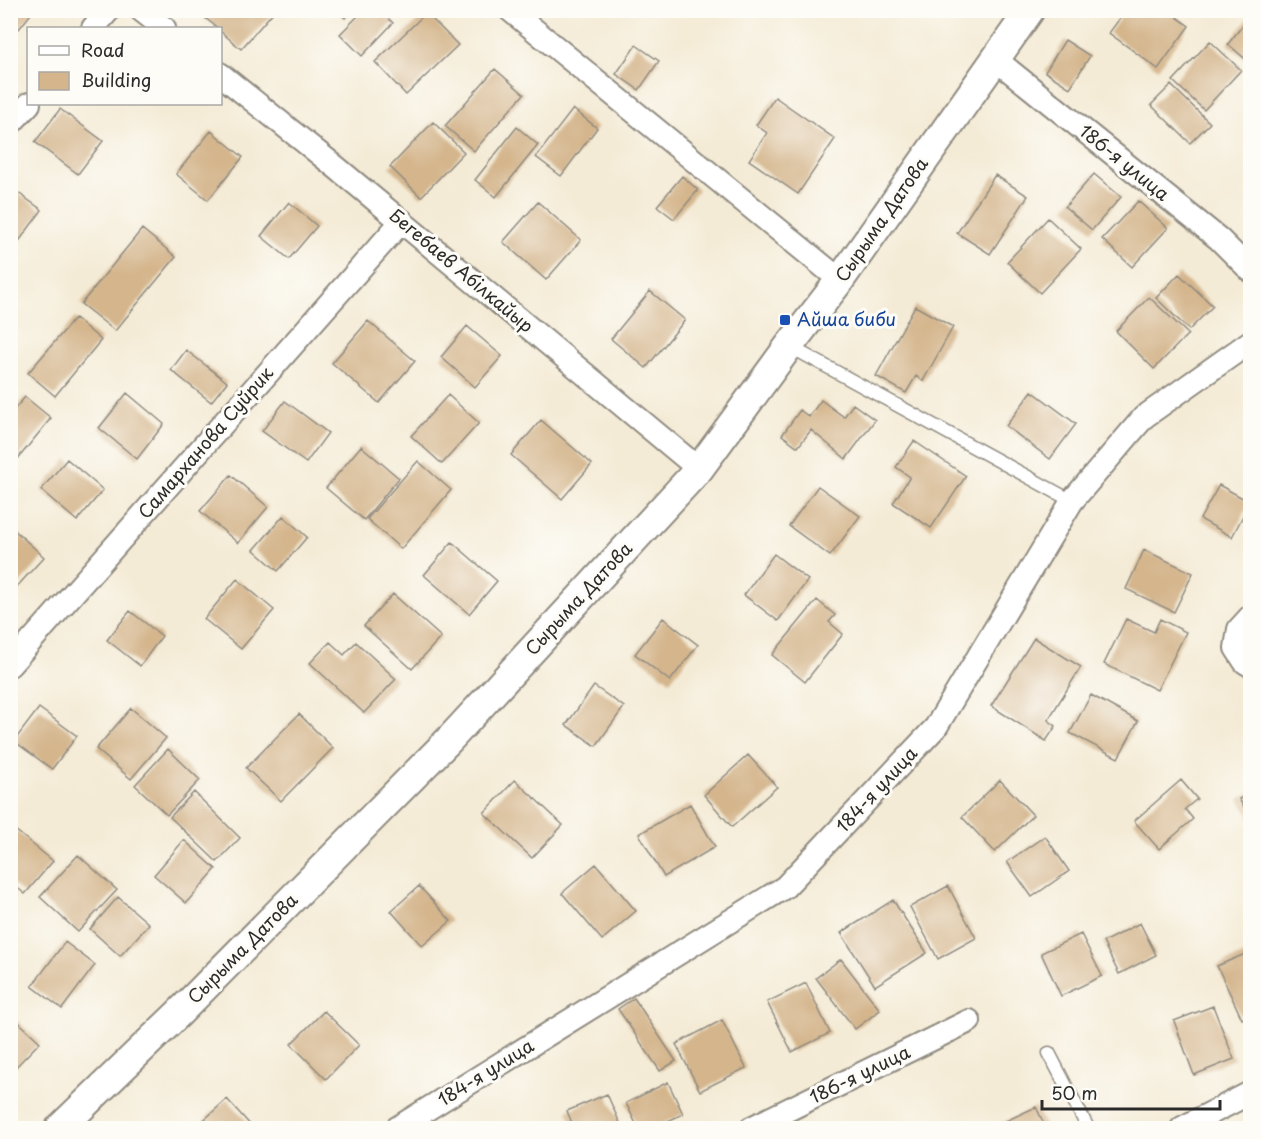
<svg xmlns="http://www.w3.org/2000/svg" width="1261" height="1139" font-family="'Playpen Sans',sans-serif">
	<rect width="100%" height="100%" fill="#fdfcf7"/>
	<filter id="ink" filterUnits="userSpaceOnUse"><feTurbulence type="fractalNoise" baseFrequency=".0167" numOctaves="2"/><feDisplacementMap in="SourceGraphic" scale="12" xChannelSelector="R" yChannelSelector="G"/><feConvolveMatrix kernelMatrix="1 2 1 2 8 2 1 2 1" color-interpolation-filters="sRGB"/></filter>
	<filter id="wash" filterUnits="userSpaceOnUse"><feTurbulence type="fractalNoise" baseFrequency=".008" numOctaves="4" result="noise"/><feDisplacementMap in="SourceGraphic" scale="24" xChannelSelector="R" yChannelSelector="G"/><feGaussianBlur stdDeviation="1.35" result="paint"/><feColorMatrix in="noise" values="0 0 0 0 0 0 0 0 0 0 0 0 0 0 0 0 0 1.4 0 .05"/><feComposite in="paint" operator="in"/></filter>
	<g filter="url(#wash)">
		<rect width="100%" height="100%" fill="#f4ebd6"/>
		<g id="blocks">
			<!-- building -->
			<path fill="#d4b58c" d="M10,10H34L19,29L10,22Z
				M212,10H275L241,49L220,31V28H218L205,18Z
				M336,10H351L345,18Z
				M364,10H380L393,23L362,56L340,34Z
				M1126,10H1167L1189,26L1158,69L1109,33Z
				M426,13L458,45L406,95L375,62Z
				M1250,16V63L1228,44Z
				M1065,40L1090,56L1070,88L1045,72Z
				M1210,41L1241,70L1204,110L1173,81Z
				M636,45L659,61L639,90L616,74Z
				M495,69L524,94L474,151L445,126Z
				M1171,85L1210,123L1190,143L1151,105Z
				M775,97L835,139L798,194L749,160L767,133L756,125Z
				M60,109L103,141L78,174L35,142Z
				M573,109L597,128L561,176L536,157Z
				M433,122L464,152L421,197L390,167Z
				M517,127L538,145L496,197L475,180Z
				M211,131L243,157L208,200L176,174Z
				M1094,174L1121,197L1092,230L1065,207Z
				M995,175L1028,196L990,254L957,233Z
				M682,176L698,190L674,219L657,206Z
				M10,187L42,210L17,244L10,240Z
				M1138,201L1168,228L1132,267L1102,239Z
				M289,202L317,226L289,259L261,236Z
				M538,202L581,240L546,280L503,242Z
				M1048,218L1081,249L1040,293L1007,262Z
				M142,229L176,257L115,331L81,304Z
				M1179,274L1213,306L1189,330L1156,298Z
				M650,291L685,320L646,368L611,339Z
				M1149,297L1188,334L1154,369L1116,331Z
				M915,306L953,327L923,381L916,376L906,393L876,376Z
				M75,318L101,340L55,396L28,373Z
				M368,321L415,361L379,403L332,363Z
				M467,326L502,356L475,387L441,357Z
				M186,350L227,382L211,402L171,370Z
				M1032,391L1076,424L1050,459L1006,426Z
				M127,393L164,424L137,459L99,428Z
				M448,395L479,423L442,464L411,436Z
				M25,397L51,418L12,466L10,414Z
				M821,400L844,417L853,404L875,420L846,459L811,430L798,447L782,435L800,410L809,417Z
				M285,401L328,433L306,463L262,431Z
				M541,420L592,464L562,499L511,455Z
				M914,441L966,476L931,528L893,503L910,477L896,467Z
				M361,446L399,478L364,520L326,488Z
				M67,459L103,490L77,521L41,490Z
				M418,461L451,490L401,549L367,519Z
				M231,475L268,507L238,543L200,511Z
				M1219,485L1250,502L1232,537L1200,519Z
				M818,486L860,516L830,556L789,526Z
				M283,516L307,537L278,571L254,550Z
				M10,526L44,557L10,594Z
				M452,542L497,581L469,614L424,575Z
				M1144,550L1193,573L1174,612L1126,589Z
				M774,554L808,580L778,621L744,595Z
				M237,579L274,610L241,649L204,619Z
				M393,594L441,637L412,669L364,626Z
				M817,600L835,615L829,622L843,634L805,682L772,655Z
				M130,611L162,636L140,666L107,640Z
				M663,618L698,645L670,681L635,654Z
				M1126,619L1154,632L1160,619L1186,632L1157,690L1104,664Z
				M1034,638L1081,667L1048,720L1056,726L1046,741L991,706Z
				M330,642L344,655L356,642L396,679L364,713L310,663Z
				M594,686L624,707L596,746L566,725Z
				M1091,695L1138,721L1118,758L1070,733Z
				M39,708L77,736L52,769L14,741Z
				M131,708L166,738L131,779L96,749Z
				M299,714L333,748L281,801L246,768Z
				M168,749L200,780L167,815L135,785Z
				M748,755L777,787L732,827L704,795Z
				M515,780L563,825L532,858L484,813Z
				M1000,780L1033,815L995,852L962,817Z
				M1181,780L1197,799L1185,809L1193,819L1159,849L1134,821Z
				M194,792L240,838L217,862L170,817Z
				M1250,792V817L1239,799Z
				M690,804L715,847L664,877L639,834Z
				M14,829L53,861L25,894L10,882V834Z
				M1045,836L1069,871L1032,897L1007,862Z
				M184,840L216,869L186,903L154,875Z
				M78,855L117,890L78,932L40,897Z
				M596,864L636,911L602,940L562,893Z
				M419,886L451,921L422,946L391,911Z
				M948,886L976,938L938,959L910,907Z
				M118,897L149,924L120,956L90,929Z
				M893,900L927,953L875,986L841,933Z
				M1140,923L1156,955L1119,974L1103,942Z
				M1081,934L1102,976L1061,996L1041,953Z
				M65,942L95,965L62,1009L32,986Z
				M1245,954L1250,964V1015L1242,1019L1217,966Z
				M841,959L880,1010L855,1029L816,978Z
				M806,983L830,1033L792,1052L767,1002Z
				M634,998L676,1061L660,1071L618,1009Z
				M1213,1006L1234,1059L1194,1075L1174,1021Z
				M324,1011L359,1045L326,1079L291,1044Z
				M10,1014L40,1042L10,1073Z
				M722,1020L746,1068L700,1091L676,1044Z
				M668,1082L683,1114L653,1128H638L626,1103Z
				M607,1094L622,1128H574L567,1111Z
				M227,1099L253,1128H195Z
				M1036,1107L1046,1128H1001L999,1124Z"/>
		</g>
	</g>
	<g filter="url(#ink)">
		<use href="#blocks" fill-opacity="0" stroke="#908b80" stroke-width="1.5"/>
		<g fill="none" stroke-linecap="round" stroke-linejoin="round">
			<!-- service casing -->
			<g stroke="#908b80" stroke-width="15">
				<path id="service" d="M789,346L1072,501
					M1049,1053L1088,1128"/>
			</g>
			<!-- minor casing -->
			<g stroke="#908b80" stroke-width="26">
				<path id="minor" d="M141,10L164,28
					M510,10L840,280
					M93,28L109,10
					M995,59L1219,239L1250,270
					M220,74L337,168L699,469
					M10,124L29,104
					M1250,617L1239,629L1236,648L1245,662L1250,665
					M10,665L402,221
					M397,1128L785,887L936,727L1072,501L1144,417L1250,342
					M751,1128L969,1021
					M1182,1128L1250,1093"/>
			</g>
			<!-- tertiary casing -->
			<g stroke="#908b80" stroke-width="32">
				<path id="tertiary" d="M60,1128L178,1014L449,740L699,469L789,346L840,280L1030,10"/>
			</g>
			<!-- service -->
			<use href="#service" stroke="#fff" stroke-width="12"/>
			<!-- minor -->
			<use href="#minor" stroke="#fff" stroke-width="22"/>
			<!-- tertiary -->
			<use href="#tertiary" stroke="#fff" stroke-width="28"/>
		</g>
	</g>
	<!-- markers -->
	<rect fill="#1a4fb4" stroke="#fdfcf7" stroke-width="2" x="779" y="314" width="12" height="12" rx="3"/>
	<g text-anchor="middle" stroke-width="6" stroke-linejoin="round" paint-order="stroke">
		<!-- street labels -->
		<g font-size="18" fill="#2b2b2b" stroke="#fdfcf7">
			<text transform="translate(1124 163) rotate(39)" y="6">186-я улица</text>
			<text transform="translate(882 220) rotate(-55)" y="6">Сырыма Датова</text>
			<text transform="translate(461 271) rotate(40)" y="6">Бегебаев Абілкайыр</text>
			<text transform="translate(206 443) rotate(-49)" y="6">Самарханова Суйрик</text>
			<text transform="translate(579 599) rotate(-47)" y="6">Сырыма Датова</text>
			<text transform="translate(877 790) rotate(-47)" y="6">184-я улица</text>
			<text transform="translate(243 949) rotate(-45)" y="6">Сырыма Датова</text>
			<text transform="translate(486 1073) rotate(-32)" y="6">184-я улица</text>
			<text transform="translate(860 1075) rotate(-26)" y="6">186-я улица</text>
		</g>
		<!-- transit labels -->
		<g font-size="18" fill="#164399" stroke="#fdfcf7" text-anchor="start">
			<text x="797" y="326">Айша биби</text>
		</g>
	</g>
	<!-- margin -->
	<rect width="1261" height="1139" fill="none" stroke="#fdfcf7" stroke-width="36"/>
	<!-- legend -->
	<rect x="27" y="27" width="195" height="78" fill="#fdfcf7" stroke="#a9a8a5" stroke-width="1.5"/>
	<rect x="39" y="46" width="30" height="9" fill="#ffffff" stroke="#a9a8a5" stroke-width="1.5"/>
	<text x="81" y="57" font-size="18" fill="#2b2b2b">Road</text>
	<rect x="39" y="72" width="30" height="18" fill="#d4b58c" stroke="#a9a8a5" stroke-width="1.5"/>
	<text x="81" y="87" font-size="18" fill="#2b2b2b">Building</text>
	<!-- scale -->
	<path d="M1042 1100v9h178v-9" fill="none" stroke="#2b2b2b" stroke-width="3"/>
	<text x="1051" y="1100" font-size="18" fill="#2b2b2b" stroke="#fdfcf7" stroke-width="4.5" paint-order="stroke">50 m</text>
</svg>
